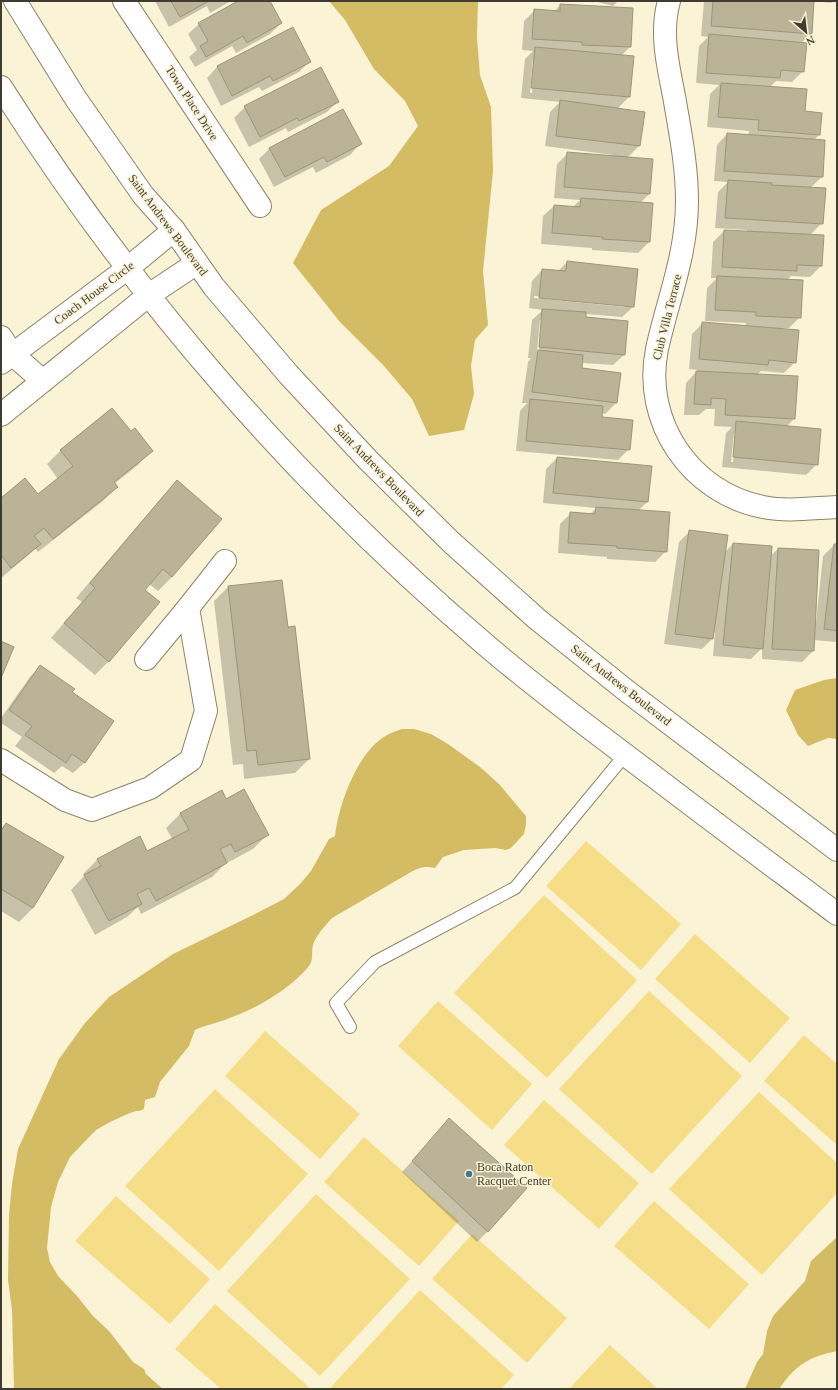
<svg xmlns="http://www.w3.org/2000/svg" width="838" height="1390" font-family="'Times New Roman',serif">
	<rect width="100%" height="100%" fill="#fbf3d6"/>
	<!-- green -->
	<path fill="#f6de88" d="M586,841L681,924L641,970L546,886Z
		M544,895L637,980L547,1078L454,993Z
		M695,934L790,1018L750,1063L655,979Z
		M649,991L742,1076L652,1174L559,1089Z
		M438,1001L532,1084L492,1130L398,1046Z
		M265,1031L360,1114L320,1159L225,1076Z
		M804,1035L837,1064V1145L764,1081Z
		M215,1089L308,1174L219,1271L125,1186Z
		M759,1092L837,1163V1193L762,1275L669,1189Z
		M544,1100L639,1183L599,1229L504,1145Z
		M364,1137L459,1221L419,1266L324,1182Z
		M316,1194L410,1279L320,1376L227,1291Z
		M116,1196L210,1279L170,1324L75,1241Z
		M654,1201L749,1284L709,1329L614,1246Z
		M472,1234L567,1318L527,1363L432,1279Z
		M420,1290L514,1375L501,1389H333L331,1387Z
		M215,1304L310,1388L309,1389H221L175,1349Z
		M610,1345L658,1389H569Z"/>
	<!-- water -->
	<path fill="#d3bc63" d="M329,1H478L477,38L480,75L491,107L493,171L483,271L488,325L475,340L471,366L474,394L464,430L429,436L412,399L384,366L340,322L293,263L321,210L389,166L418,126L405,101L374,69L345,20Z
		M837,678V739L828,738L808,746L798,735L786,710L795,690L824,680Z
		M402,729H414L431,734L448,744L480,767L499,784L526,816V824L524,834L511,848L506,850L495,848L464,850L443,857L435,868C424,866 421,867 411,872L332,918C325,926 316,935 313,945C311,953 314,959 309,966C288,991 257,1008 227,1019C217,1023 205,1025 195,1030L189,1046L160,1082L155,1097L145,1100L144,1109L139,1111H136L130,1113L110,1122L96,1130L70,1157L58,1182L51,1207L47,1248L50,1262L58,1276L77,1296L93,1316L109,1331L133,1362L144,1369L146,1374L163,1389H14L12,1310L8,1280L9,1214L12,1184L18,1149L59,1059L85,1023L109,997L173,954L251,916L284,899L300,884L311,871L329,839L335,836C338,807 354,764 375,744C383,736 392,732 402,729Z
		M837,1237V1351C808,1357 796,1365 779,1389H745L757,1362L763,1354L767,1331L773,1316L805,1281L811,1261Z"/>
	<!-- shadow -->
	<path fill="#0003" fill-rule="evenodd" d="M155,1H231L210,13L207,6L169,27Z
		M240,1H269L281,23L270,34L236,53L232,46L195,67L189,57L197,50L188,34L199,24Z
		M594,1H618L613,6Z
		M704,1H834L831,3L813,1L811,34L801,43L803,71L792,82L776,81L770,87L804,112L819,135L814,140L822,177L810,188L822,223L810,235L821,266L810,277L791,276L786,281L800,317L789,328H780V330L795,362L784,373L761,371L757,375L794,419L786,427L817,464L806,475L722,467L726,433L732,427L714,426L715,409H706L699,415H684L686,383L698,370L689,369L692,334L703,323L745,327L746,323L705,321L707,288L717,278H711L713,242L724,231L747,232V230L715,228L718,192L728,182L714,181L717,145L727,134L748,136L749,131L707,127L710,94L719,85L696,83L699,46L708,37L701,36ZM734,433H736L733,462H731Z
		M560,5L632,9L630,47L621,56L629,97L617,109L643,112L639,146L627,158L652,160L649,194L640,203L652,204L649,242L638,253L592,250V248L541,244L543,216L554,206L573,207L580,200L554,198L557,164L568,153L613,157V155L545,146L550,112L560,102L521,98L525,59L533,51L522,50L524,21L535,10L554,12ZM533,59H535L532,93H530Z
		M293,28L310,61L299,72L262,91L259,87L221,106L207,78L217,67Z
		M337,102L327,112L288,132L286,128L249,147L234,118L245,107Z
		M360,144L350,155L316,173L313,167L274,187L259,159L270,148Z
		M567,262L633,307L622,317L585,314V318L624,355L613,365L582,363L581,369L620,374L616,403L605,414L601,413V418L629,449L618,460L516,451L520,411L527,403H522L528,362L531,358H528L532,320L543,310L529,308L532,281L542,270L558,271ZM534,296L625,305V307L534,298ZM540,320H542L539,352H537Z
		M131,433L152,450L138,465L114,484L117,487L103,501L38,552L35,548L25,558L1,578V499L38,496L58,479L47,464L61,450Z
		M557,458L648,501L638,511L666,551L655,562L607,559V557L558,553L560,524L571,513L590,514L596,508L543,503L546,469Z
		M177,482L172,577L158,591L149,584L144,590L109,661L95,675L51,638L82,602L76,598L163,496Z
		M690,531L725,552L733,544L770,556L778,549L814,622H816L823,556L834,545H837V642L813,640V651L802,662L762,659V648L751,659L713,656L715,632H713L712,639L702,649L664,644L679,542Z
		M228,587L287,628L309,759L295,773L244,779L243,764L233,765L214,601Z
		M40,666L70,692L113,721L84,763L73,773L62,766L54,773L15,746L22,737L1,723V718L30,677Z
		M226,800L267,835L253,849L225,864L212,877L141,914L138,907L127,917L95,935L71,890L84,876L83,874L97,860L139,838L147,853L173,840L166,828L180,814Z
		M6,824L33,908L19,922L1,911V829Z
		M439,1131L488,1231L477,1242L402,1172Z"/>
	<!-- building -->
	<path fill="#bbb398" stroke="#9d957b" d="M171,1H209L180,17Z
		M238,1H270L282,23L247,43L243,36L206,57L200,46L208,41L198,23Z
		M713,1H814L812,34L711,26Z
		M560,4L633,8L631,47L582,45V42L532,39L534,9L560,11Z
		M293,27L311,62L273,81L270,76L232,96L217,66Z
		M709,34L807,43L804,72L781,70L780,78L706,73Z
		M535,47L634,56L630,97L531,88Z
		M321,67L339,102L299,121L297,118L260,137L244,106Z
		M721,83L807,89L805,111L822,113L820,135L758,130L759,120L718,117Z
		M560,100L645,112L640,146L556,136Z
		M343,109L362,144L327,162L324,157L285,177L269,148Z
		M727,133L825,140L823,177L724,171Z
		M567,152L653,159L650,194L564,187Z
		M728,180L772,183L771,185L826,188L823,224L725,218Z
		M581,198L653,203L650,242L602,239L603,237L552,233L554,205L580,207Z
		M724,230L824,235L822,266L797,265V271L722,267Z
		M567,261L638,269L634,307L539,298L542,269L566,271Z
		M717,276L803,280L801,318L756,316V312L715,310Z
		M542,309L586,312V317L628,321L625,355L539,347Z
		M702,322L799,330L796,363L769,360L768,365L699,359Z
		M538,350L583,355L582,368L621,373L617,403L532,392Z
		M696,371L798,376L795,419L725,415L726,399L711,398V405L694,404Z
		M530,399L603,406L602,417L633,420L630,450L526,441Z
		M112,408L131,431L135,428L153,451L114,482L118,487L53,539L44,528L34,536L41,544L11,568L1,555V498L25,478L38,494L73,466L60,450Z
		M736,421L821,429L818,465L733,457Z
		M557,457L652,466L648,502L553,493Z
		M177,480L222,519L172,577L163,569L145,590L160,602L109,662L64,623L95,588L90,583Z
		M596,507L670,512L667,552L617,548V546L568,543L570,512L595,514Z
		M689,530L728,535L713,639L675,634Z
		M733,543L772,546L763,649L723,645Z
		M834,544H837V631L824,629Z
		M778,548L819,550L814,651L772,649Z
		M282,580L288,627L295,626L310,759L258,765L256,750L247,751L228,586Z
		M1,641L14,647L1,678Z
		M40,665L75,689L72,692L114,721L85,763L72,754L66,763L25,735L32,726L9,710Z
		M244,789L269,835L235,852L231,844L220,849L227,863L156,901L149,888L137,894L142,904L109,921L84,875L101,866L97,859L140,836L147,851L189,830L180,813L222,790L226,799Z
		M6,823L64,857L33,908L1,889V831Z
		M449,1118L527,1188L488,1232L412,1161Z"/>
	<g fill="none" stroke-linecap="round" stroke-linejoin="round">
		<!-- lane casing -->
		<g stroke="#8b846a" stroke-width="14">
			<path id="lane" d="M350,1027L336,1003L375,962L515,888L625,755"/>
		</g>
		<!-- street casing -->
		<g stroke="#8b846a" stroke-width="24">
			<path id="street" d="M124,1L260,206
				M669,1C660,33 668,65 674,96C680,131 687,166 687,201C687,254 668,299 657,349C642,422 691,493 763,507C787,512 813,508 837,507
				M1,337L12,354L43,381
				M1,363L128,268L174,230
				M1,415L149,295L197,263
				M146,659L188,608L225,561
				M1,760L65,800L92,810L150,788L191,760L206,711L188,608"/>
		</g>
		<!-- secondary casing -->
		<g stroke="#8b846a" stroke-width="24">
			<path id="secondary" d="M15,1L76,99L143,195L174,230L214,287L289,375L368,460L451,542L537,619L628,692L837,850
				M1,87C133,296 299,486 487,646C542,693 599,735 656,778C716,824 777,869 837,914"/>
		</g>
		<!-- lane -->
		<use href="#lane" stroke="#fff" stroke-width="12"/>
		<!-- street -->
		<use href="#street" stroke="#fff" stroke-width="22"/>
		<!-- secondary -->
		<use href="#secondary" stroke="#fff" stroke-width="22"/>
	</g>
	<!-- markers -->
	<circle fill="#3e7a91" stroke="#fbf3d6" stroke-width="1.5" cx="469" cy="1174" r="4"/>
	<g text-anchor="middle" stroke-width="3" stroke-linejoin="round" paint-order="stroke">
		<!-- street labels -->
		<g font-size="12" fill="#3f3c31" stroke="#fbf3d6">
			<text transform="translate(192 103) rotate(57)" y="4">Town Place Drive</text>
			<text transform="translate(168 225) rotate(53)" y="4">Saint Andrews Boulevard</text>
			<text transform="translate(94 293) rotate(-37)" y="4">Coach House Circle</text>
			<text transform="translate(667 317) rotate(-76)" y="4">Club Villa Terrace</text>
			<text transform="translate(379 470) rotate(46)" y="4">Saint Andrews Boulevard</text>
			<text transform="translate(621 685) rotate(38)" y="4">Saint Andrews Boulevard</text>
		</g>
		<!-- poi labels -->
		<g font-size="12" fill="#3f3c31" stroke="#fbf3d6" text-anchor="start">
			<text x="477" y="1171">Boca Raton<tspan x="477" dy="14">Racquet Center</tspan></text>
		</g>
	</g>
	<!-- border -->
	<rect width="838" height="1390" fill="none" stroke="#3f3c31" stroke-width="4"/>
	<!-- north arrow -->
	<g transform="translate(806 32) rotate(152)" stroke="#fbf3d6" stroke-width="3" paint-order="stroke">
	<path d="M0-3L7 15L0 10L-7 15Z" fill="#3f3c31"/>
	<text y="-6" font-size="11" font-weight="bold" text-anchor="middle" fill="#3f3c31">N</text>
	</g>
</svg>
